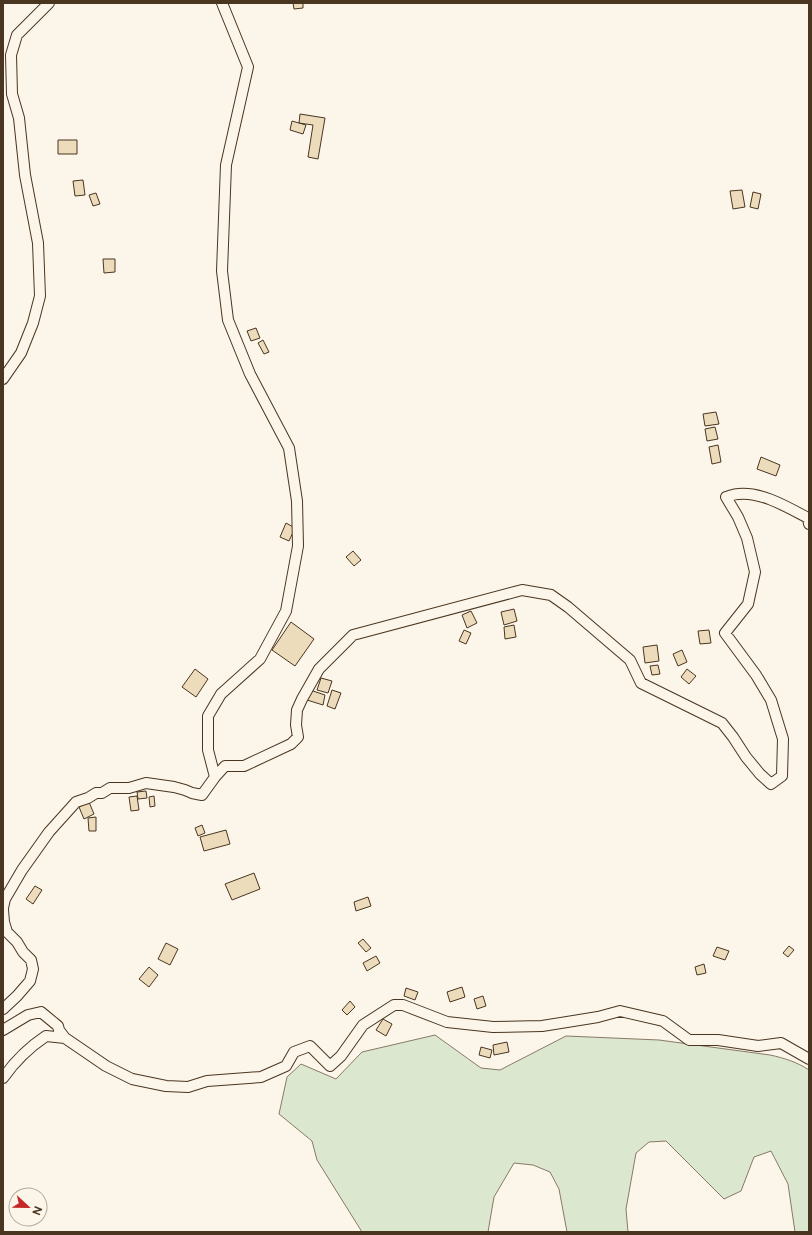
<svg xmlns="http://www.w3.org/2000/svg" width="812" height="1235" font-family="'Public Sans',sans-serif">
	<rect width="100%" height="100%" fill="#fbf6e9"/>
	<!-- green -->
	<path fill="#dce7d0" stroke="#887966" d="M435,1035L481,1068L500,1070L566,1036L659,1040L770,1055C784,1058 797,1062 809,1070V1232H795L788,1184L771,1151L754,1157L741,1191L724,1199L666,1141L649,1142L636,1153L626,1209L628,1232H567L559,1189L550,1172L533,1165L514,1163L494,1197L488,1232H362L317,1160L312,1141L279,1114L287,1077L301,1064L336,1079L362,1052Z"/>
	<!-- building -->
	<path fill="#ecdcbc" stroke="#4a3520" d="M293,3H303V8L294,9Z
		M300,114L325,118L318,159L308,157L313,125L299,123Z
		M292,121L306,125L303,134L290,130Z
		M58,140H77V154H58Z
		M83,180L85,195L75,196L73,181Z
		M742,190L745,207L733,209L730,191Z
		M753,192L761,194L758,209L750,207Z
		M96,193L100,204L93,206L89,195Z
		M103,259H115V272L104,273Z
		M256,328L260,338L251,341L247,331Z
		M263,340L269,352L264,354L258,343Z
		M716,412L719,424L705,426L703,414Z
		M715,427L718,439L707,441L705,429Z
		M718,445L721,462L712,464L709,447Z
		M761,457L780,465L776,476L757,469Z
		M286,523L295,528L289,541L280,537Z
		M353,551L361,560L354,566L346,557Z
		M514,609L517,621L504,625L501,612Z
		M471,611L477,623L467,628L462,615Z
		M291,622L314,639L295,666L272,650Z
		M514,625L516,637L505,639L504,627Z
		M464,630L471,633L466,644L459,641Z
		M709,630L711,643L700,644L698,631Z
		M657,645L659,661L645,663L643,647Z
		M682,650L687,662L678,666L673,654Z
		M658,665L660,674L652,675L650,666Z
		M195,669L208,679L196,697L182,687Z
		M687,669L696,676L689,684L681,677Z
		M321,678L332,681L328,693L317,690Z
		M310,690L325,695L323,705L307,700Z
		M332,690L341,693L335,709L327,706Z
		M146,791L147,798L138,799L137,792Z
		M137,796L139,810L131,811L129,797Z
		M154,796L155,806L150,807L149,797Z
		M89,802L94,814L84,819L79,807Z
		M96,817V831H89L88,818Z
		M202,825L205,833L198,836L195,828Z
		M226,830L230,844L204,851L200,837Z
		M254,873L260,889L232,900L225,884Z
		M35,886L42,890L33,904L26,899Z
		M368,897L371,906L356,911L354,902Z
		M363,939L371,948L366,952L358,943Z
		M166,943L178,949L170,965L158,959Z
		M789,946L794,950L788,957L783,953Z
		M717,947L729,951L725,960L713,956Z
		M376,956L380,963L367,971L363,963Z
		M704,964L706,973L697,975L695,967Z
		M149,967L158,975L149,987L139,979Z
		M462,987L465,997L450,1002L447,992Z
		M406,988L418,992L415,1000L404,996Z
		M483,996L486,1006L477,1009L474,999Z
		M350,1001L355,1007L347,1015L342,1010Z
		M383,1019L392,1024L386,1036L376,1030Z
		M507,1042L509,1052L494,1055L493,1045Z
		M481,1047L492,1050L490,1058L479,1055Z"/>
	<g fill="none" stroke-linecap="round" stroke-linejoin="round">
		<!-- minor casing -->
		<g stroke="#4a3520" stroke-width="12">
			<path id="minor" d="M3,379L21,353L33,323L40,296L38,243L25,175L19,118L12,94L11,55L17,35L49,3
				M215,777L225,766H244L291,744L298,737L296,725L297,710L302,699L319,669L353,635L522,590L551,595L568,607L630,660L641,683L722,723L733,737L746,757L760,774L771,784L782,776L783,739L771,700L756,675L725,633L748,604L755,572L747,538L738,517L726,497C730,496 734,494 738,494C761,491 789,508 808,518L809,524
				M3,908L5,899L22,870L49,832L76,802L88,798L96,793H102L110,788H129L146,783L174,787L185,790L192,793L202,795L215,777L208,750V716L221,694L260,659L286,611L298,546L297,501L289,448L250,374L228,320L222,271L226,165L248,67L222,3
				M3,910L4,922L7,932L17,942L23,952L31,960L33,969L30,981L17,996L3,1009
				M3,1030L28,1015L41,1012L58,1026L59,1030L65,1038
				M3,1078C15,1061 28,1048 46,1036L65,1038L106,1066L132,1079L166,1086L188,1087L207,1081L261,1077L286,1066L294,1052L310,1046L330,1066L341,1056L363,1025L394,1005H403L447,1022L493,1027L542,1026L598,1017L620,1011L663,1021L689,1040H718L758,1046L781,1043L809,1059"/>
		</g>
		<!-- minor -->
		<use href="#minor" stroke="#fbf6e9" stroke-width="10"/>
	</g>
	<!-- border -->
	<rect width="812" height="1235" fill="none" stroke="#4a3520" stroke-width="8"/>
	<!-- north arrow -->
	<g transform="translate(28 1207) rotate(112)"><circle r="19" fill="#fbf6e9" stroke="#b4a999"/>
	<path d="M0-3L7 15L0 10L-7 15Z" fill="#c62828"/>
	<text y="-6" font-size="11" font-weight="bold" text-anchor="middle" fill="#4a3520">N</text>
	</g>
</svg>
